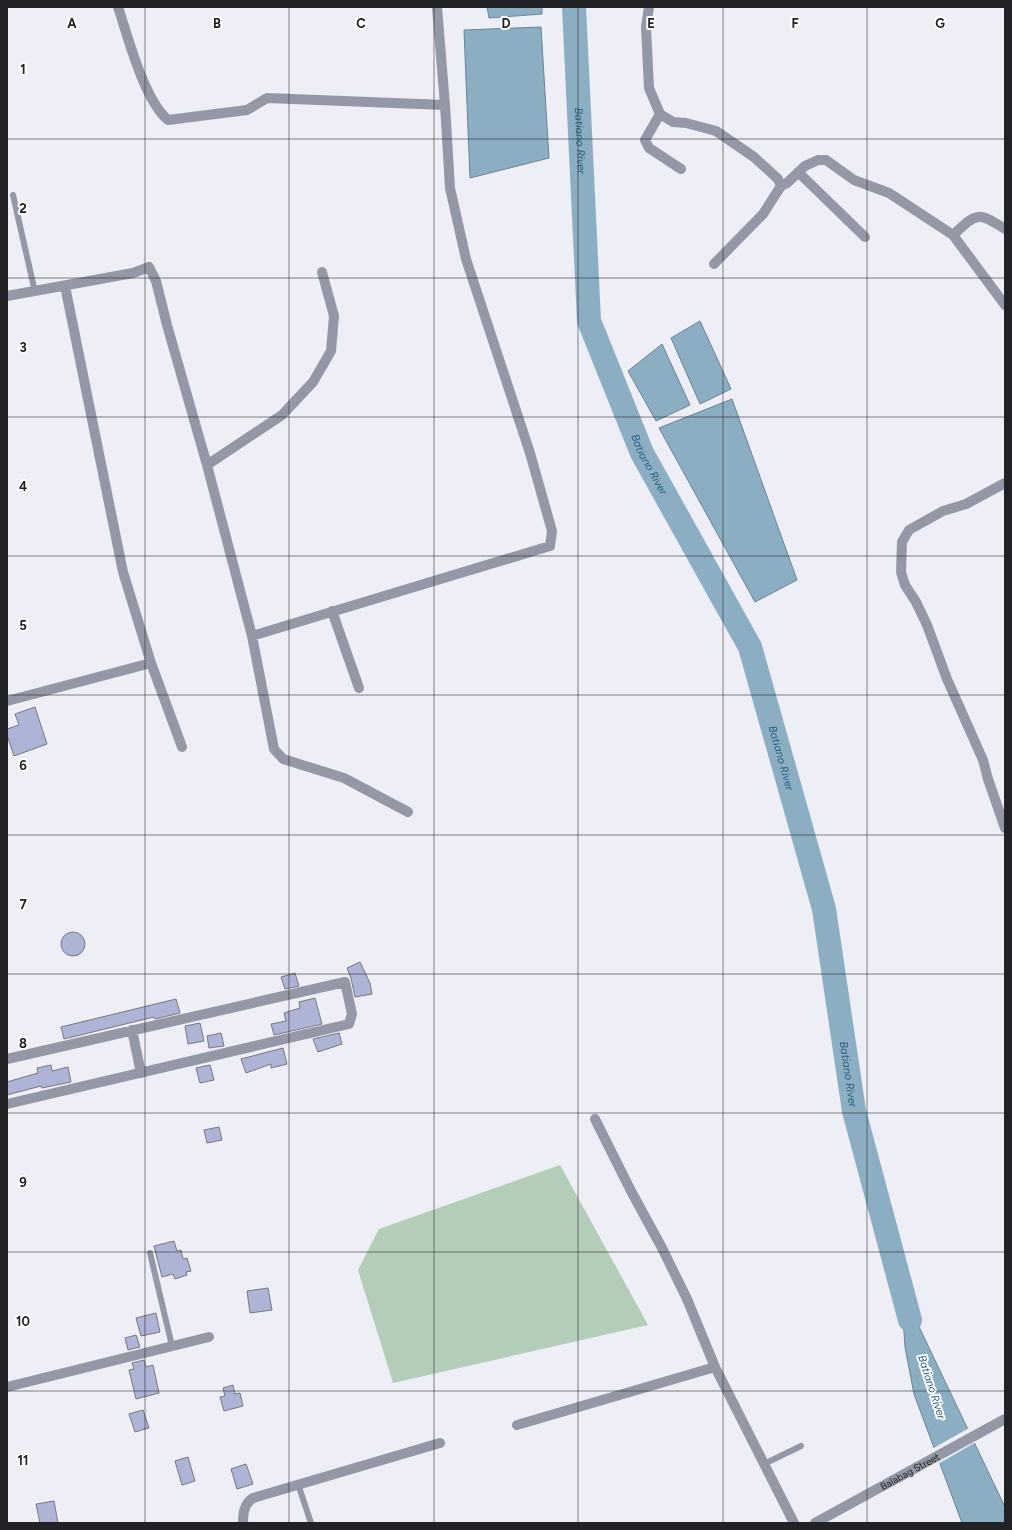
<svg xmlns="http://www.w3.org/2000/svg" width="1012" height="1530" font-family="Figtree,sans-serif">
	<rect width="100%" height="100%" fill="#edeef6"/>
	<!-- green -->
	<path fill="#b4cdb8" d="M560,1165L648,1325L393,1383L358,1270L379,1229Z"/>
	<!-- water -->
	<path fill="#8caec3" stroke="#6c8494" d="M487,7H542V14L489,18Z
		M541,27L549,158L470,178L464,30Z
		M700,321L731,389L700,404L671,338Z
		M662,344L690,405L656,421L628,371Z
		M732,399L797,580L755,602L659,428Z
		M901,1289L1005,1507V1523H962L914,1394L905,1347Z"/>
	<!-- pier -->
	<path fill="#edeef6" d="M969,1428L976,1442L938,1464L932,1449Z"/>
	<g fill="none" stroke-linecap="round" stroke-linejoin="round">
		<!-- river -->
		<path stroke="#8caec3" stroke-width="24" id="s1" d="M574,7L589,321L642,453L750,647L824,909L854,1111L910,1320"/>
	</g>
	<!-- building -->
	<path fill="#aeb4d5" stroke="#77787f" d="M35,707L47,744L14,756L7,735V729L19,725L15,714Z
		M61 944a12 12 0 1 1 24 0a12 12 0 1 1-24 0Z
		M360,962L370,983L372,994L355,997L351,978L347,968Z
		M295,973L299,986L285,989L281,977Z
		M315,998L322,1024L274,1035L271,1024L286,1021L284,1013L300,1008L299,1002Z
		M176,999L180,1013L155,1019L154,1017L64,1039L61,1027Z
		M200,1023L204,1041L188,1044L185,1026Z
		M221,1033L224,1046L209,1048L207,1036Z
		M339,1033L342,1044L318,1052L313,1039Z
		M283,1048L287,1064L271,1068V1064L246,1073L241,1059Z
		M51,1065L52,1071L68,1067L71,1082L42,1088L41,1086L7,1095V1082L38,1073L37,1068Z
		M210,1065L214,1080L200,1083L196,1068Z
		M219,1127L222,1140L207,1143L204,1130Z
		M174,1241L177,1251L181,1250L183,1259L187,1258L191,1271L186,1272L187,1275L175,1279L173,1274L162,1277L154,1246Z
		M268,1288L272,1310L250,1313L247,1291Z
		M156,1313L160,1332L141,1336L136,1318Z
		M136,1335L140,1347L128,1350L125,1338Z
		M144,1360L146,1367L153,1365L159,1393L136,1399L129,1370L134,1369L132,1363Z
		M233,1385L235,1394L240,1393L243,1406L224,1411L220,1397L225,1396L223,1388Z
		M143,1410L149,1428L135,1432L129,1414Z
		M188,1457L195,1481L182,1485L175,1461Z
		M246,1464L253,1484L237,1489L231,1469Z
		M54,1501L58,1523H40L36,1504Z"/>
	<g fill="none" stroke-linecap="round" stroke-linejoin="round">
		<!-- service -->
		<path stroke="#9498a6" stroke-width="6" d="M13,195L35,292
			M150,1253L172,1346
			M764,1464L801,1446
			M298,1484L311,1523"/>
		<!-- minor -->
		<path stroke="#9498a6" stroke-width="10" d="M118,7C128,37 144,100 168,120L247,110L267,98L445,105
			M649,7L646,27L649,88L660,114
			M681,169L649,148L645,140L660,114L673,122L686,123L716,131L754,157L778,179L781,186L787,183L805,166L818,160H826L854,180L889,193L953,235L1005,305
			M798,172L865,237
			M953,235C977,213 977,211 1005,229
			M714,264L763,214L781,186
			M65,286L123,572L151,663L182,747
			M7,296L133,273L149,267L156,281L167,325L207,465L252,636L274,749L283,759L344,778L408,812
			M207,465L282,415L313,382L331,351L334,316L322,272
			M1005,483L966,504L943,511L909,530L902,542L901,572L905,585L916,602L927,625L947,679L983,760L988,779L1005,828
			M332,611L359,688
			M252,636L550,546L552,531L530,453L466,259L450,188L445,105L437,7
			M7,701L151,663
			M132,1030L141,1073
			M7,1059L345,982L352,1014L349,1024L7,1104
			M595,1119L631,1191L662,1248L687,1299L715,1367L794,1523
			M7,1387L209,1337
			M517,1425L715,1367
			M243,1523C243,1513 244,1504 253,1498L440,1443"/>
		<!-- tertiary -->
		<path stroke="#9498a6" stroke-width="10" id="s2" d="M815,1523L1005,1419"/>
	</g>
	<!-- grid -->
	<path fill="none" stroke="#212225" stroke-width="1" stroke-opacity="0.55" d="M145,7V1523M289,7V1523M434,7V1523M578,7V1523M723,7V1523M867,7V1523M7,139H1005M7,278H1005M7,417H1005M7,556H1005M7,695H1005M7,835H1005M7,974H1005M7,1113H1005M7,1252H1005M7,1391H1005"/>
	<g text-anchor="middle" stroke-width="4" stroke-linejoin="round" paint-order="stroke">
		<!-- street labels -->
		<g font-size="10" fill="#212225" stroke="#fff">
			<text dy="4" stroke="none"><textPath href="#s2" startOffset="108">Balabag Street</textPath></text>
		</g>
		<!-- water labels -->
		<g font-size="11" font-style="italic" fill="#265e7e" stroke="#fff">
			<text dy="4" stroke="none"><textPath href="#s1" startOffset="134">Batiano River</textPath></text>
			<text dy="4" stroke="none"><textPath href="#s1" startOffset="470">Batiano River</textPath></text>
			<text dy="4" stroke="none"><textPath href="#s1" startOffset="794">Batiano River</textPath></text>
			<text dy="4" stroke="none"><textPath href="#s1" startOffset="1118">Batiano River</textPath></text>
			<text transform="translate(932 1387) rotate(72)" y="4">Batiano River</text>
		</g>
	</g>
	<g font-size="13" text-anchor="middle" font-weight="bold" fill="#212225" stroke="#fff" stroke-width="4" stroke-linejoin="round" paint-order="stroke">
		<text x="72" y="28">A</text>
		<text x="217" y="28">B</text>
		<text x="361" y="28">C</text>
		<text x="506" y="28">D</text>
		<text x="651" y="28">E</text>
		<text x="795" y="28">F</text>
		<text x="940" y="28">G</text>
		<text x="23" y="74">1</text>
		<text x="23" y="213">2</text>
		<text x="23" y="352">3</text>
		<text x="23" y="491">4</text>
		<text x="23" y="630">5</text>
		<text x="23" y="770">6</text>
		<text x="23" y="909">7</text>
		<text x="23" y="1048">8</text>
		<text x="23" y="1187">9</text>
		<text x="23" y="1326">10</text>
		<text x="23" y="1465">11</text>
	</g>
	<!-- border -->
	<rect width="1012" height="1530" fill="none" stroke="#212225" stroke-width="16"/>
</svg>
